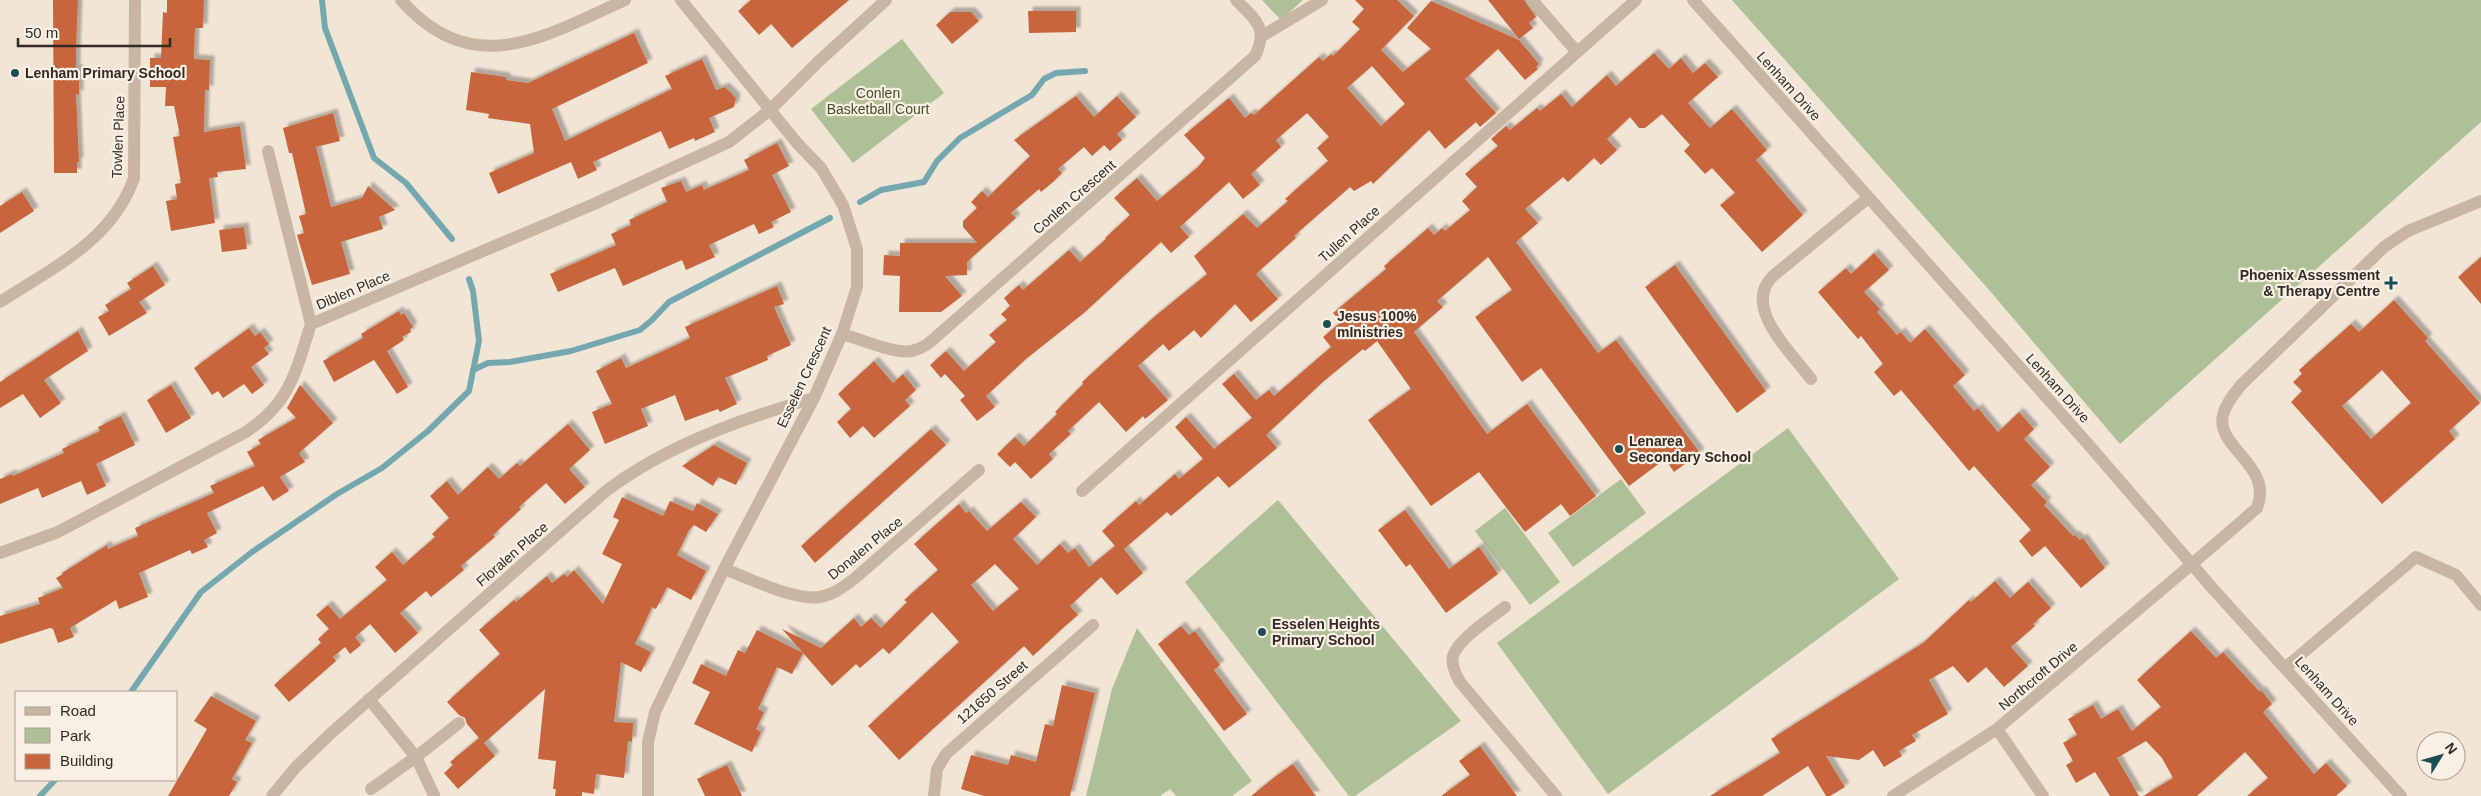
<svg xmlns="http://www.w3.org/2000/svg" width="2481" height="796" font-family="Helvetica,sans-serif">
	<defs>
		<filter id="shadow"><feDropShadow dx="4.5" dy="-4.5" stdDeviation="1" flood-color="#0004"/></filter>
	</defs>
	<rect width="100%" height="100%" fill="#f1e5d6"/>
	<!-- green -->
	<path fill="#afbf96" d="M1262,0H1303L1281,20Z
		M1732,0H2481V122L2120,444L1990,291Z
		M902,39L944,93L853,163L811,109Z
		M1788,428L1899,579L1608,794L1497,643Z
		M1621,479L1646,513L1573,567L1548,533Z
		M1278,500L1461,721L1355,796H1349L1185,582Z
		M1505,508L1560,582L1530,605L1475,531Z
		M1137,628L1252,781L1232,796H1176L1170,789L1160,796H1086L1112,689Z"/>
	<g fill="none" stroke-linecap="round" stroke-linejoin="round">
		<!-- stream -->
		<path stroke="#75a8ae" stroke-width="6" d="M322,0L325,28L374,158L406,183L452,239
			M860,202L881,190L924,182L937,161L960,138L1032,95L1044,79L1056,73L1085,71
			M473,370L488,363L510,362L571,351L640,330L652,320L669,302L830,218
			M131,692L201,592L252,552L337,494L382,468L428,431L469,391L479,341L473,291L469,279
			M40,796L55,780"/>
	</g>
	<!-- building -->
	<path fill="#c7663d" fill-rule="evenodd" filter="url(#shadow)" d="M53,0H78L76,51V69H79V95L76,94L79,162H77V173H54Z
		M167,0H204L203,28H195L194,59L210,60L209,90H205L204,132L240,126L246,169L217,172L218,177L209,178L215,223L171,231L166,201L177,199L175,184L181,183L173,137L180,136L174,106H165L166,87H150V58H161L163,12L167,13Z
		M751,0H849L792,48L771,24L759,35L738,11Z
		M1355,0H1397L1414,16L1381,50L1403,72L1431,49L1407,28L1431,1L1519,40L1539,64L1536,67L1538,69L1525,80L1498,49L1465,79L1496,113L1480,127L1476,122L1445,149L1429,130L1373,184L1371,181L1354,191L1350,187L1294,236L1296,238L1256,274L1278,299L1251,322L1235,304L1201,338L1194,330L1169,351L1163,344L1138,366L1168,400L1145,419L1143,416L1126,432L1099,402L1068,431L1071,434L1049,454L1053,459L1031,479L1015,462L1010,467L997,454L1015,437L1024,446L1057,414L1055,412L1083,384L1082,382L1154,317L1207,274L1194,256L1206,246L1243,214L1257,228L1288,201L1285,199L1328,161L1317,148L1329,137L1307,113L1276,140L1281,147L1251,174L1260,185L1243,199L1229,182L1180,227L1189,237L1171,253L1161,242L1084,313L1026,359L986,396L995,407L977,421L960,400L965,396L945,374L941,378L930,365L946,351L964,371L996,342L989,335L1007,320L1001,314L1010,306L1004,298L1019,285L1023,290L1069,250L1080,262L1106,239L1105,238L1130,215L1114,198L1137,178L1157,201L1198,167L1205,158L1184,135L1229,98L1245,118L1251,113L1254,115L1319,57L1323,61L1331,54L1333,56L1360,29L1352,22L1364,9ZM1372,66L1405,104L1381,126L1347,88Z
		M1488,0H1524L1536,17L1529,23L1533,28L1519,39Z
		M1028,11H1076V32L1029,33Z
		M950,12H971L979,21L952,44L936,25Z
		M634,33L648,63L552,109L565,141L672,89L665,76L702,59L716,90L725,87L736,98L734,107L709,118L715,132L695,141L694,138L669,149L661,131L593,162L597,170L578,179L571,162L498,194L489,173L534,153L530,124L488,118L489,114L466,110L471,72L506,77V80L528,83Z
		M1654,53L1669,69L1681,58L1693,73L1705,63L1718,77L1688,103L1710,128L1732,109L1767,150L1756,160L1803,215L1762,252L1720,205L1735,193L1712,168L1705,174L1684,151L1690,145L1662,114L1645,128H1639L1630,117L1607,139L1617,150L1601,165L1594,158L1568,182L1563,177L1525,209L1538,223L1516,242L1598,353L1616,340L1700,453L1674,472L1665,459L1629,486L1541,368L1522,382L1475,317L1512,290L1488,257L1437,301L1443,307L1414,332L1487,434L1527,404L1596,496L1570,516L1561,504L1525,532L1479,472L1431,506L1368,420L1411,389L1377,341L1365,351L1363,349L1324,381L1266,435L1277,448L1229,488L1218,476L1171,516L1167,512L1124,549L1143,573L1117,595L1101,577L1070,606L1078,615L1063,628L1033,656L1024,646L899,760L868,726L959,642L932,612L889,654L883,648L860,668L856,664L832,686L782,629L821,648L854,618L861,627L871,618L881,628L907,602L904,600L938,570L914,544L959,504L966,513L969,511L987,531L1021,502L1036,517L1013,539L1037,565L1060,544L1068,553L1075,548L1089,567L1115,546L1102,531L1136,501L1139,505L1175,474L1179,479L1203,459L1175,427L1186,417L1214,449L1252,418L1222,384L1234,374L1256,400L1269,390L1274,396L1331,347L1323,337L1341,322L1333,313L1386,269L1384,266L1428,228L1434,235L1442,228L1445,231L1470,210L1462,201L1477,187L1465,174L1498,146L1491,139L1506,126L1510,130L1537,108L1540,111L1561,94L1572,107L1607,75L1616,86ZM995,564L1019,589L993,611L971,585Z
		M1076,96L1094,117L1117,96L1136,117L1117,134L1122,140L1110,151L1104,145L1092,156L1084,147L1058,169L1062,173L1053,182L1041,192L1039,189L1011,213L1016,218L967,262V275L945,276L962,296L941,312H899L900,276L883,275L884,255L900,256V243H977L963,227V221L977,208L971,202L982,191L988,197L1030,156L1014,140Z
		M333,113L340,141L316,147L331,207L362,198L368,186L395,210L379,217L383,229L341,242L350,274L312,285L297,235L304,233L299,216L306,214L292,153H289L283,128Z
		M777,143L789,166L772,175L791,212L771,222L774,227L759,234L754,224L709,245L715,257L686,270L682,260L623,286L615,268L558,292L550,274L616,245L611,234L631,225L629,220L667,202L661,188L681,181L686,192L702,185L704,190L749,170L744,160Z
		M22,192L34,211L0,233V206Z
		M244,227L247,249L222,252L219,230Z
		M1874,253L1889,270L1864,292L1880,309L1877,312L1897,335L1901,332L1910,343L1925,329L1965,375L1953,386L1974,411L1978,408L1998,432L2019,412L2034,429L2024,439L2050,467L2031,485L2047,502L2044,505L2073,536L2075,535L2080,540L2083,538L2105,568L2081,588L2045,546L2032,557L2019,541L2031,530L1974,466L1969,471L1901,390L1894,396L1874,372L1883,364L1861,336L1858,339L1818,292L1846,268L1851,274Z
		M2481,257V304L2458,277Z
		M1675,265L1766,391L1737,413L1645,287Z
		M153,266L165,285L139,302L147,313L109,336L98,317L109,311L105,305L131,289L127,283Z
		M777,286L784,304L774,307L791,345L767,356L768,360L725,378L737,404L720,412L718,409L685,421L675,395L641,409L648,426L605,444L592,412L612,404L596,371L621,358L626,368L674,346L690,338L685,327Z
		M2394,300L2428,338L2425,341L2480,403L2449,431L2455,439L2382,504L2291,402L2302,391L2293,382L2302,374L2299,370L2351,324L2359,332ZM2382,370L2411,403L2371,439L2342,406Z
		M399,311L401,315L404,313L413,327L410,329L411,332L402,337L404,340L387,351L408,387L397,394L374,360L334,382L323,361L363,338L361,334Z
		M249,328L255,336L260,332L269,344L264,348L269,354L251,367L264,385L252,394L244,384L223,398L218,391L212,395L194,368Z
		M78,331L88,351L44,380L61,403L40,418L23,394L0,408V382Z
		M874,361L893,383L903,374L916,390L905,400L910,406L874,438L863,426L850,438L837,422L851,409L838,394Z
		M171,385L191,418L166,433L147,400Z
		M300,385L333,423L299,453L305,462L280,477L289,491L273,501L263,486L207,513L217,533L204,540L208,547L192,554L190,550L139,573L148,597L119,609L116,600L70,628L74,637L58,643L53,629L50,628L0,644V616L40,604L38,598L63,588L56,578L63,574L62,573L107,545L108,549L138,536L135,528L214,493L210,486L255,466L247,452L261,444L258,440L296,418L287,408Z
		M121,416L135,445L96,464L106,486L87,495L81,481L42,498L38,488L0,504V479L12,474L13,476L64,453L62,449L100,431L98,427Z
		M568,424L590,450L569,469L585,487L565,504L546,483L519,507L521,509L493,535L495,537L461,566L464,570L431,597L426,591L400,613L418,633L395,653L370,624L355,637L361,645L350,654L345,647L333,657L336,661L289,702L274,685L321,643L318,639L329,629L316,615L328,605L340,619L387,580L375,567L392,552L403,565L435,537L432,534L449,518L430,496L447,481L458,495L488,467L499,479L517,463L520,466Z
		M931,429L946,445L815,563L801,546Z
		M714,445L747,463L736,485L718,477L713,486L682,466Z
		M622,497L663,516L670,501L693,511L697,503L718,514L706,532L694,525L689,530L677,555L706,571L691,600L667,587L656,609L652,607L635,644L651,652L641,672L621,662L614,722L633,723L632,742L628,741L624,778L596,774L594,794L582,792V796H555L556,789H553L556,761L538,759L545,689L484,743L495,756L458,789L444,773L453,765L450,762L479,738L467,724L465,718L459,715L447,702L500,654L479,630L514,600L516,602L547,576L552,583L564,574L567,577L574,570L603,604L622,564L602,554L619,520L613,517Z
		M1405,510L1449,569L1479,547L1498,574L1446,613L1410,564L1406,567L1378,530Z
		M1995,581L2010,598L2028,582L2051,608L2033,624L2035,626L2011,647L2028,666L2004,687L1986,667L1968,683L1953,666L1929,680L1948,714L1912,735L1916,741L1899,751L1902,756L1884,767L1873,750L1859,760L1826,756L1845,787L1830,796H1826L1808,766L1762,796H1710L1780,753L1771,739L1923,643L1969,600L1971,602Z
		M1181,626L1189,635L1195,631L1220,665L1214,670L1247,714L1224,731L1158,644Z
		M757,630L803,653L792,674L777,667L758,709L764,712L756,729L761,732L752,752L694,724L710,692L692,683L701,664L726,676L738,650L745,653Z
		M2191,631L2216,658L2223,652L2260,692L2261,690L2272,704L2263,712L2314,774L2326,763L2347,786L2336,796H2247L2268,778L2245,752L2197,796H2143L2173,778L2162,758L2146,741L2117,758L2139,796H2110L2095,772L2076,783L2066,765L2073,761L2063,743L2077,735L2068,719L2093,705L2101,719L2118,709L2132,731L2161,707L2137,680Z
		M1062,685L1095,693L1070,796H984L961,789L971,755L1008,765L1011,755L1036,762L1045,724L1053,726Z
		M211,696L256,721L245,740L252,743L232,779L237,782L229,796H168L207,729L194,721Z
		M1480,746L1517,796H1441L1470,775L1459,761Z
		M1293,764L1316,796H1251L1276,776Z
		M727,765L742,796H705L697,779Z"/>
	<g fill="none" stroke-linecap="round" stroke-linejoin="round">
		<!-- service -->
		<path stroke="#c8b6a2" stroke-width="12" d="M1811,379C1792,353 1741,307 1773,276L1868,198
			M2192,564L2257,508C2274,465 2215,448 2223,415C2226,403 2234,394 2241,385L2384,247L2408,231L2481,201
			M1505,607C1491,618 1458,639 1453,656C1451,665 1456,675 1460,682L1556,796
			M2286,667L2416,557L2456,575L2481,605
			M369,699L416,757L434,795
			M371,789L416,757L459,723"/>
		<!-- minor -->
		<path stroke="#c8b6a2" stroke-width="12" d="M401,0C473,82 545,36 625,0
			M1532,0L1577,52
			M1262,36L1322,0
			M268,151L311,324
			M0,302C52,268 112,241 134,178L135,0
			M842,334C861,339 893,354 912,351C922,349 929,343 936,337L1255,56C1269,28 1255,19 1236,0
			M1082,491L1636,0
			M0,553L58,532L246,432C254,426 263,420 270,412C294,389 301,354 311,324L594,204L729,142L770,110L819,61L886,0
			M724,569C750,578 793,601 820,597C833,595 843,587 854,579L979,470
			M1997,729L2043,796
			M272,796L296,767L329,735L606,491C667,445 741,419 814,398
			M648,796V742L655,712L724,569L814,398L842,334L857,287V249L843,205L821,168L797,143L681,0
			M934,796L937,769L946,754L1093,625
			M1893,796L1997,729L2192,564"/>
		<!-- tertiary -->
		<path stroke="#c8b6a2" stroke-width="12" d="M1693,0L2088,444L2214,590L2401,796"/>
	</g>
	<!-- markers -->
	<g fill="#1a4d54" stroke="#f9efe2" stroke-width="2">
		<circle cx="15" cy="73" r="5"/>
		<path d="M2388.5 275.5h5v5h5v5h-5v5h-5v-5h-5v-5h5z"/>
		<circle cx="1327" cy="324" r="5"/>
		<circle cx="1619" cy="449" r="5"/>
		<circle cx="1262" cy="632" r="5"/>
	</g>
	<g text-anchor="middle" stroke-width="4.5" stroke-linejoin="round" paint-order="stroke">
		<!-- poi labels -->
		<g font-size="14" font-weight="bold" fill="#332a25" stroke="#f9efe2" text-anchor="start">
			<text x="25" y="78">Lenham Primary School</text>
			<text x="2380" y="280" text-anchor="end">Phoenix Assessment<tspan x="2380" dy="16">&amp; Therapy Centre</tspan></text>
			<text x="1337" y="321">Jesus 100%<tspan x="1337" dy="16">mInistries</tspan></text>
			<text x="1629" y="446">Lenarea<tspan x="1629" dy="16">Secondary School</tspan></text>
			<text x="1272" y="629">Esselen Heights<tspan x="1272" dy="16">Primary School</tspan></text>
		</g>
		<!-- street labels -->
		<g font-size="14" fill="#332a25" stroke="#f9efe2">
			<text transform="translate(1789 86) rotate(48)" y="5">Lenham Drive</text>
			<text transform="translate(118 137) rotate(-88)" y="5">Towlen Place</text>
			<text transform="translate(1074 197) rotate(-41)" y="5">Conlen Crescent</text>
			<text transform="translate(1349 234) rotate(-42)" y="5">Tullen Place</text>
			<text transform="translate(353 290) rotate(-23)" y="5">Diblen Place</text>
			<text transform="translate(804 377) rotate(-65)" y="5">Esselen Crescent</text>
			<text transform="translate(2058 388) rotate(48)" y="5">Lenham Drive</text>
			<text transform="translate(865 548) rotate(-39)" y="5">Donalen Place</text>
			<text transform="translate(512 554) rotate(-41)" y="5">Floralen Place</text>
			<text transform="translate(2038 676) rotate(-40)" y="5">Northcroft Drive</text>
			<text transform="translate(2327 691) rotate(48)" y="5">Lenham Drive</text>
			<text transform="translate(992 692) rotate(-41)" y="5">121650 Street</text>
		</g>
		<!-- park labels -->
		<g font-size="14" fill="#405128" stroke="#f9efe2">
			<text x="878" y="98">Conlen<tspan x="878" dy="16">Basketball Court</tspan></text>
		</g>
	</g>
	<!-- legend -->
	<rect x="15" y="691" width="162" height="90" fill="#f9efe2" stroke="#aaa096"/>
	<rect x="25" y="707" width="25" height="8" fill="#c8b6a2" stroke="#aaa096"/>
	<text x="60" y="716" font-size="15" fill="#332a25">Road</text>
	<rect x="25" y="728" width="25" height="15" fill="#afbf96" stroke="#aaa096"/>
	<text x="60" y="741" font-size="15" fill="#332a25">Park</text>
	<rect x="25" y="754" width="25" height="15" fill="#c7663d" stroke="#aaa096"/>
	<text x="60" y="766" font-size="15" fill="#332a25">Building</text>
	<!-- north arrow -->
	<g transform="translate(2441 756) rotate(53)"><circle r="24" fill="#f9efe2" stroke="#aaa096"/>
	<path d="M0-4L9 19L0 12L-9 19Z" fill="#1a4d54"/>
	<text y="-8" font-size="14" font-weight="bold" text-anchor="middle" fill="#332a25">N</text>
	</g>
	<!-- scale -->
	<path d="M18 38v8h152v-8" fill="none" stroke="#332a25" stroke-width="2.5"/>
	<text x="25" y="38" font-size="15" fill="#332a25" stroke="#f9efe2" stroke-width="4" paint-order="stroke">50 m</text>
</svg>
